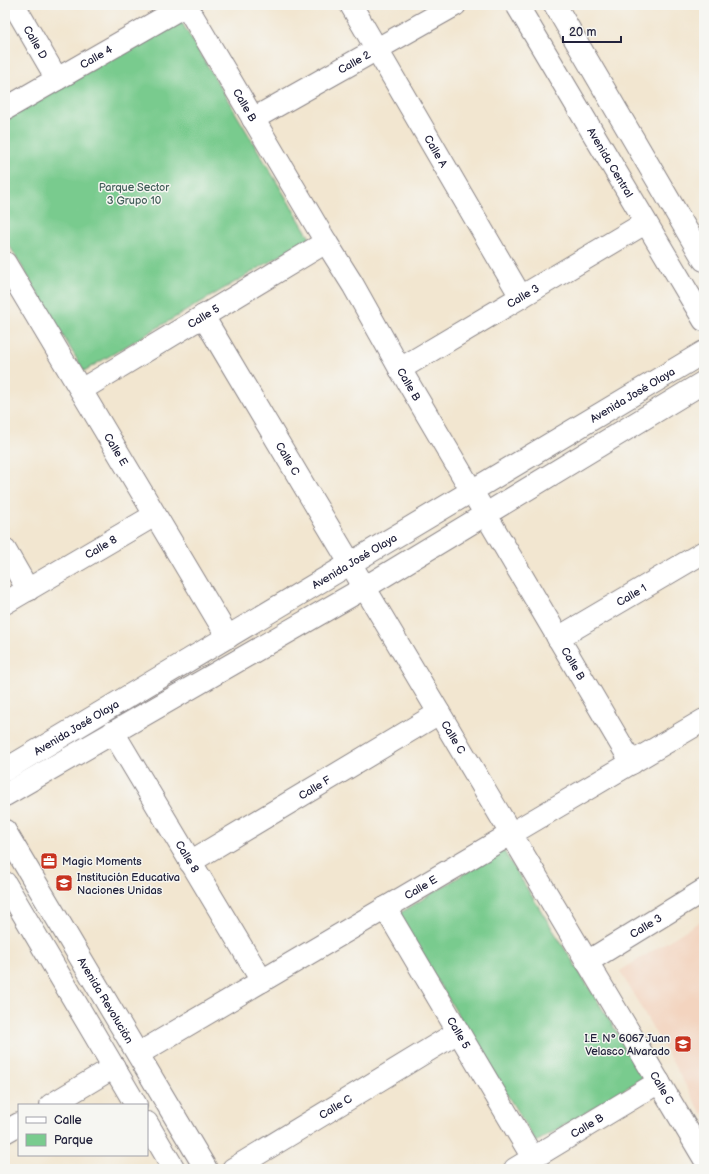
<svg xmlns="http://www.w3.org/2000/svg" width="709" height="1174" font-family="'Balsamiq Sans',sans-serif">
	<rect width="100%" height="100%" fill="#f6f6f2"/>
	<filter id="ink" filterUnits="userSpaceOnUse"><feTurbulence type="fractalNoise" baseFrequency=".025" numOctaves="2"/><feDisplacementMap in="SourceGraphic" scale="8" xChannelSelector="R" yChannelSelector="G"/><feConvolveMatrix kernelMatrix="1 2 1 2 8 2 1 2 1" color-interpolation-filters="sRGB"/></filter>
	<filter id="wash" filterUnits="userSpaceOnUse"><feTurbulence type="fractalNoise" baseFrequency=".012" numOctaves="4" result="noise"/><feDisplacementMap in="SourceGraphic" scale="16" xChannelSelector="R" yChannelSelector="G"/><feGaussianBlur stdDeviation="0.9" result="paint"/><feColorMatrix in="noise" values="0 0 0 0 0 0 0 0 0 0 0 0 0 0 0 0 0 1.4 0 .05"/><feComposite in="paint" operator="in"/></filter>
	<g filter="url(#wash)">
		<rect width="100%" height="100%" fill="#f2e6d0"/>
		<!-- built -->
		<path fill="#f3d4bf" d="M704,919V1117L620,971Z"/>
		<!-- green -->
		<path fill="#79cb8e" stroke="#4e7664" d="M179,18L310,238L84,371L5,238V121Z
			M503,850L645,1077L536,1142L397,915Z"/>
	</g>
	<g filter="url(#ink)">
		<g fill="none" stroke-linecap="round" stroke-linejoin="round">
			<!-- minor casing -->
			<g stroke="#8a8486" stroke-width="24">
				<g id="minor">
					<path id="s1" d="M14,5L57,79"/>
					<path id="s2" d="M186,5L326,242L353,285L400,369L632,763"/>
					<path id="s3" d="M351,5L521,297"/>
					<path id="s4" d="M517,5L704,320"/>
					<path d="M555,5L704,260"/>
					<path id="s5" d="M5,109L186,5"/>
					<path id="s6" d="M253,119L455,5"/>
					<path id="s7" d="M5,263L228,637"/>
					<path id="s8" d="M203,316L704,1158"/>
					<path id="s9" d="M400,369L645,223"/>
					<path id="s10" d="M81,390L326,242"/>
					<path d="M5,550L28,590"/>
					<path id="s11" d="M5,603L155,515"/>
					<path id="s12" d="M558,638L704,552"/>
					<path id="s13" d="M113,732L262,981"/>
					<path id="s14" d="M5,770L704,352"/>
					<path d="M5,795L364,588L704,382"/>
					<path id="s15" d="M5,831L206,1169"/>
					<path id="s16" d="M190,862L439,713"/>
					<path d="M5,883L136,1105"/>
					<path id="s17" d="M385,908L533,1158"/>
					<path id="s18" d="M587,962L704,890"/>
					<path id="s19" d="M138,1054L704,720"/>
					<path d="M51,1105L114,1067"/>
					<path d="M147,1123L174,1169"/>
					<path d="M5,1132L19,1124"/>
					<path id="s20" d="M233,1169L458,1032"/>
					<path id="s21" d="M515,1169L659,1082"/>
				</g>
			</g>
			<!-- minor -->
			<use href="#minor" stroke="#fff" stroke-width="22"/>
		</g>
	</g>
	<!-- icons -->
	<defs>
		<g id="office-square" transform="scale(0.9)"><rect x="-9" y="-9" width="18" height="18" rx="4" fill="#c8321e" stroke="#f6f6f2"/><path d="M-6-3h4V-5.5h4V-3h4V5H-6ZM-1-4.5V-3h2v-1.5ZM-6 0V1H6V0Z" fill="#fff"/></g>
		<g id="school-square" transform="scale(0.9)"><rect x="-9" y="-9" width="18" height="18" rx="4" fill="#c8321e" stroke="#f6f6f2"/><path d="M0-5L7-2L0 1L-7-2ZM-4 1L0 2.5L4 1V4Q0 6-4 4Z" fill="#fff"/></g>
	</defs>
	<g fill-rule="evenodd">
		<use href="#office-square" x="49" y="861"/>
		<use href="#school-square" x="64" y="883"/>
		<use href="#school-square" x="683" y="1044"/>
	</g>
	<g text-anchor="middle" stroke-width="3" stroke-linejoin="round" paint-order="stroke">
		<!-- street labels -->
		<g font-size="11" fill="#22223b" stroke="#f6f6f2">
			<text dy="4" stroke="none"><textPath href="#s1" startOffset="43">Calle D</textPath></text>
			<text dy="4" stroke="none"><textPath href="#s5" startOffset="105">Calle 4</textPath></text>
			<text dy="4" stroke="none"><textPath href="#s6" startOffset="116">Calle 2</textPath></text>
			<text dy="4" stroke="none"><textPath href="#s2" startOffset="116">Calle B</textPath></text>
			<text dy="4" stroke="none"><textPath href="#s3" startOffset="169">Calle A</textPath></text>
			<text dy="4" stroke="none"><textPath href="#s4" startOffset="183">Avenida Central</textPath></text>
			<text dy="4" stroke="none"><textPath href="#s9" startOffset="143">Calle 3</textPath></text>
			<text dy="4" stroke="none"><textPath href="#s10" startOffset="143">Calle 5</textPath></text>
			<text dy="4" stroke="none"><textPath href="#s2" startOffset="440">Calle B</textPath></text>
			<text dy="4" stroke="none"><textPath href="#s14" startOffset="731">Avenida José Olaya</textPath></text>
			<text dy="4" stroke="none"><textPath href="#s7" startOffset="217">Calle E</textPath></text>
			<text dy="4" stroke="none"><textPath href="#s8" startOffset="166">Calle C</textPath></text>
			<text dy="4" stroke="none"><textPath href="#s11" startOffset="111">Calle 8</textPath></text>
			<text dy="4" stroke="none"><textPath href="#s14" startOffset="407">Avenida José Olaya</textPath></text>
			<text dy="4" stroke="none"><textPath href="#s12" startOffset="85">Calle 1</textPath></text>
			<text dy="4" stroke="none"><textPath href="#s2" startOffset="764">Calle B</textPath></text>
			<text dy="4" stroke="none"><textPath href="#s14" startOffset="83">Avenida José Olaya</textPath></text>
			<text dy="4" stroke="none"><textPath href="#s8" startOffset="490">Calle C</textPath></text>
			<text dy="4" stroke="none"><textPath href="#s16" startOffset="145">Calle F</textPath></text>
			<text dy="4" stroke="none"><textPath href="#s13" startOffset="145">Calle 8</textPath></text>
			<text dy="4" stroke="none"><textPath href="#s19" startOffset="328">Calle E</textPath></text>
			<text dy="4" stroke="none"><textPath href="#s18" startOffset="69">Calle 3</textPath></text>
			<text dy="4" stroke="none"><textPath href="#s15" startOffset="197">Avenida Revolución</textPath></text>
			<text dy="4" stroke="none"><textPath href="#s17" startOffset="145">Calle 5</textPath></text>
			<text dy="4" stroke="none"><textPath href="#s8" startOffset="898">Calle C</textPath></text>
			<text dy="4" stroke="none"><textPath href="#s20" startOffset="120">Calle C</textPath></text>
			<text dy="4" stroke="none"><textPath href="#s21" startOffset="84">Calle B</textPath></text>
		</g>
		<!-- park labels -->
		<g font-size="11" fill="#405d58" stroke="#f6f6f2">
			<text x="134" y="191">Parque Sector<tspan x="134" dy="13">3 Grupo 10</tspan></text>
		</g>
		<!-- poi labels -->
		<g font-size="11" fill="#22223b" stroke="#f6f6f2" text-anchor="start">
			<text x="62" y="865">Magic Moments</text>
			<text x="77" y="881">Institución Educativa<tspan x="77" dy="13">Naciones Unidas</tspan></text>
			<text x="670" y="1042" text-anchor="end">I.E. N° 6067 Juan<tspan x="670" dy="13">Velasco Alvarado</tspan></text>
		</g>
	</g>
	<!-- margin -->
	<rect width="709" height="1174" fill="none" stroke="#f6f6f2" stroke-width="20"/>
	<!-- legend -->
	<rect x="18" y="1104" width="130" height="52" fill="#f6f6f2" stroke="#a1a1a9"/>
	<rect x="26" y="1117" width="20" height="6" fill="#ffffff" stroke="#a1a1a9"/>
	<text x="54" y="1124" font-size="12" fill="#22223b">Calle</text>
	<rect x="26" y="1134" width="20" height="12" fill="#79cb8e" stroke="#a1a1a9"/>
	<text x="54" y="1144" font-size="12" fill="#22223b">Parque</text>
	<!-- scale -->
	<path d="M563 36v6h58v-6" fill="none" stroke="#22223b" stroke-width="2"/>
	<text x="569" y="36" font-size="12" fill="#22223b" stroke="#f6f6f2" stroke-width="3" paint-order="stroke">20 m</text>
</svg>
